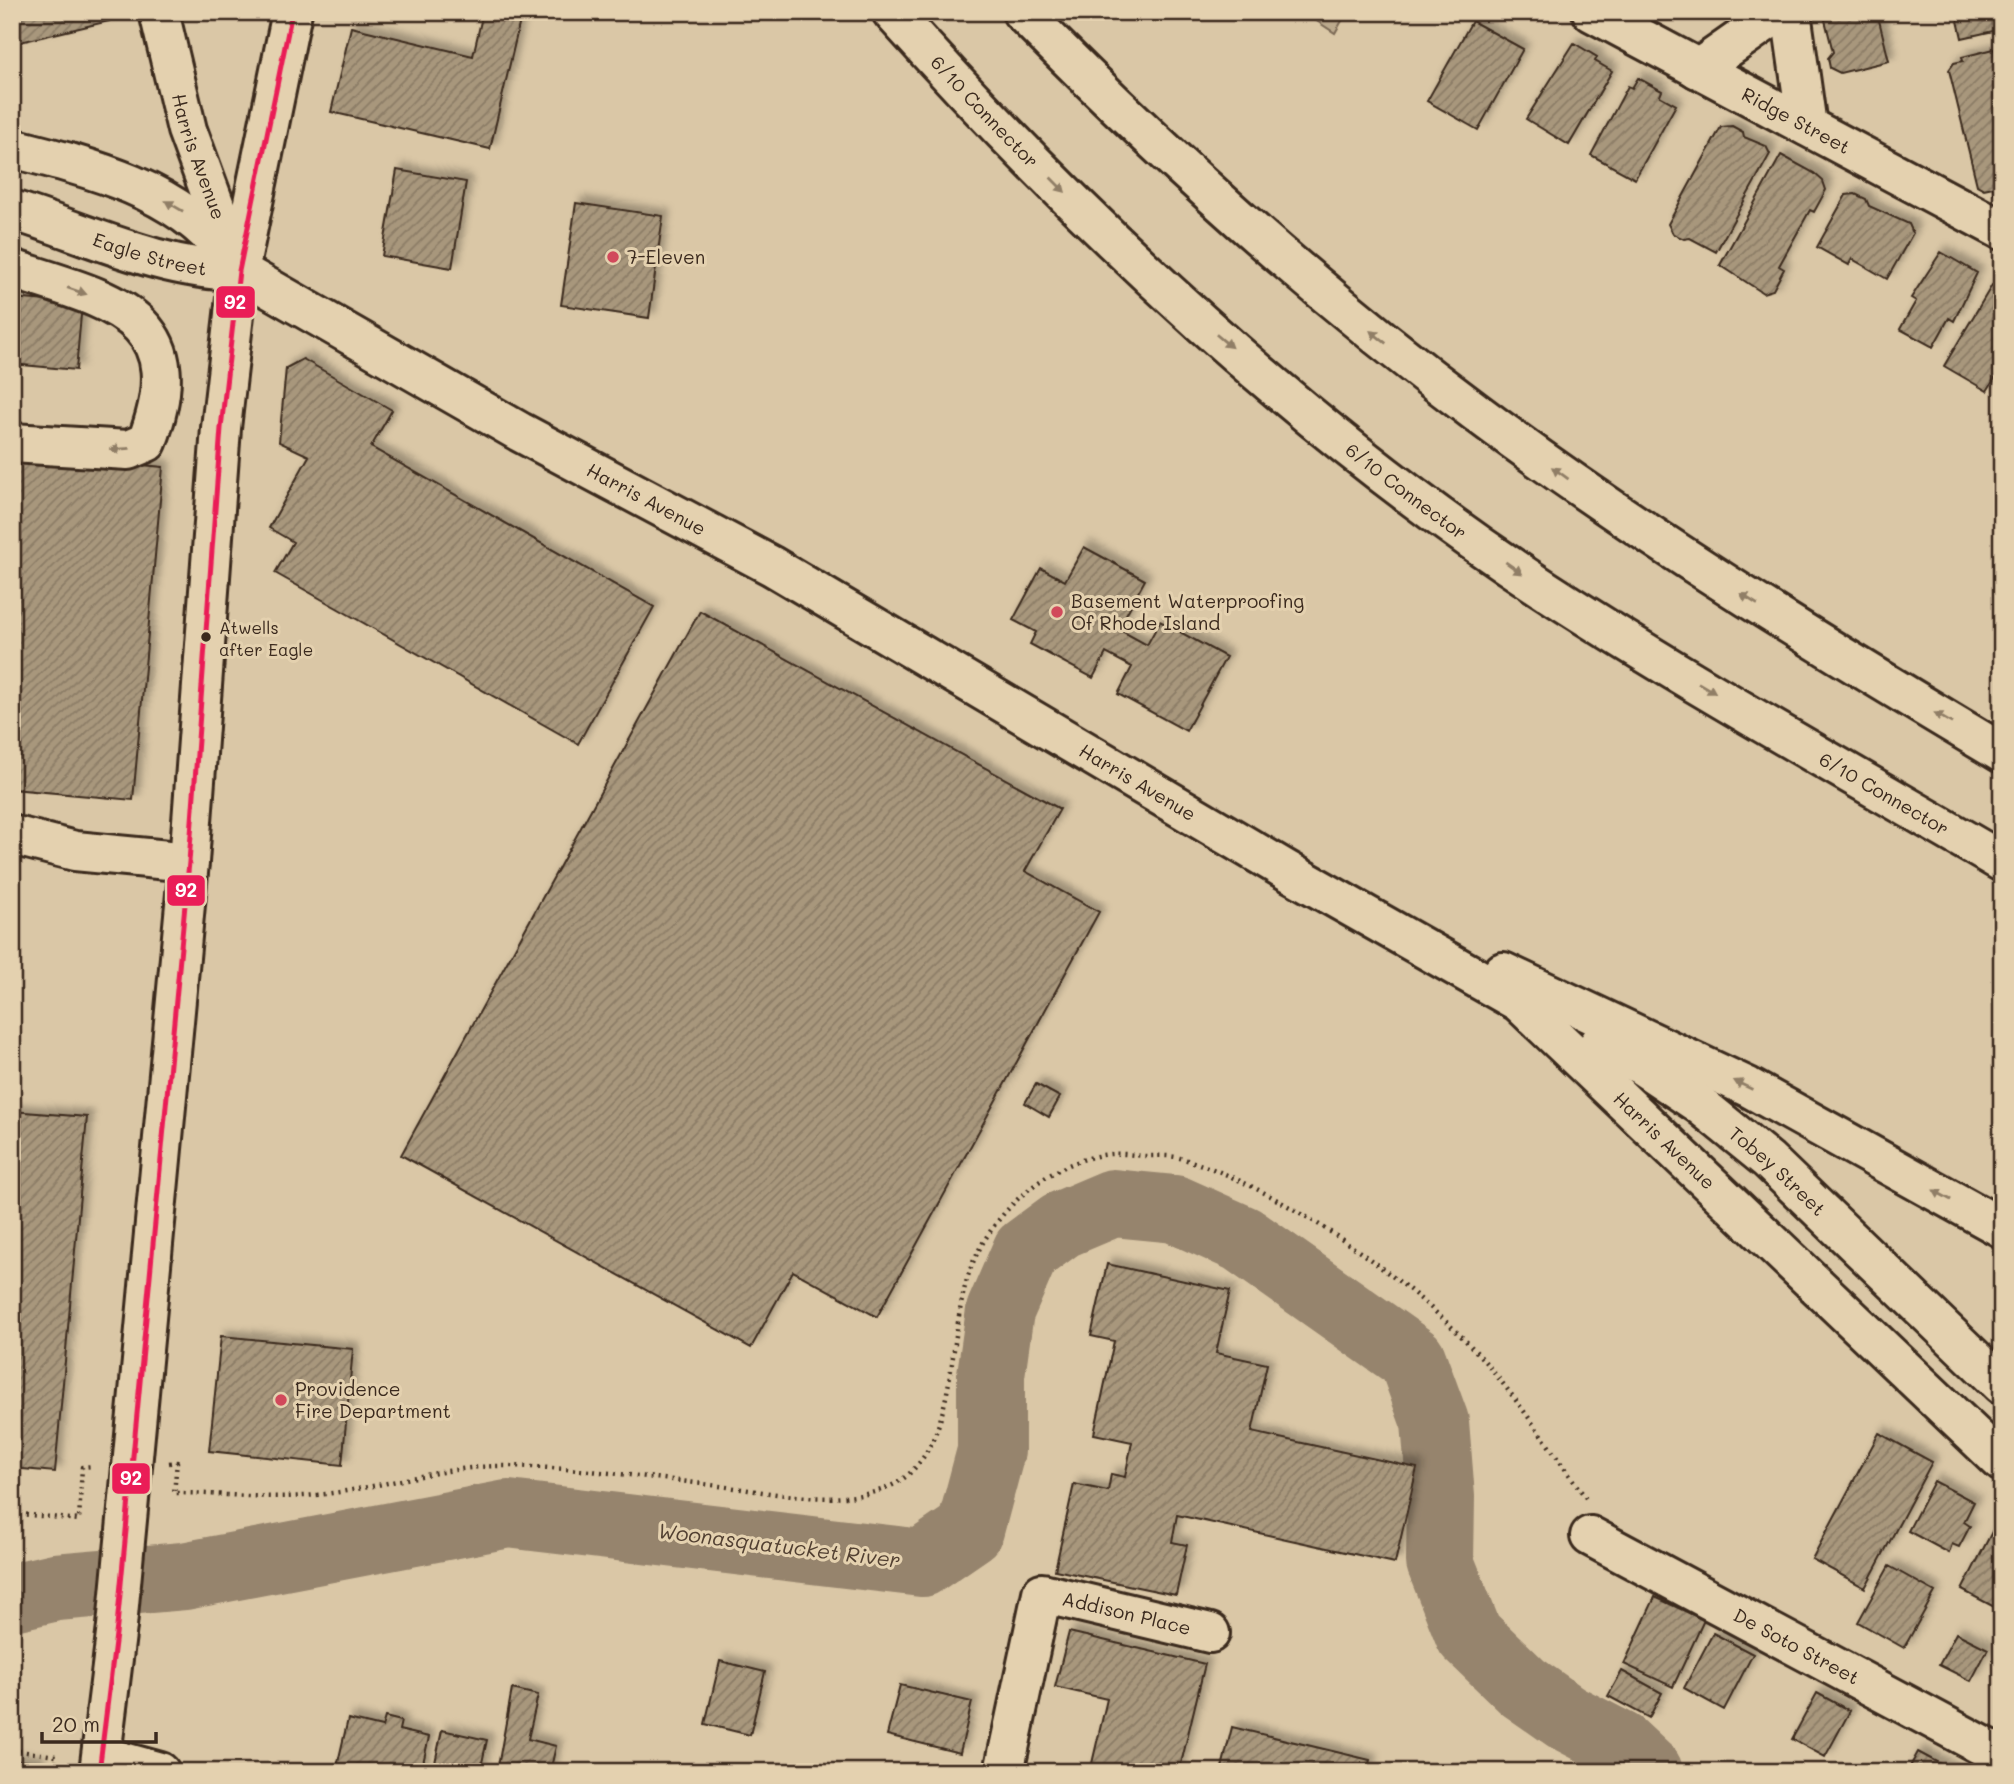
<svg xmlns="http://www.w3.org/2000/svg" width="2014" height="1784" font-family="Mali,sans-serif">
	<defs>
		<pattern id="water-rules" width="6" height="5" patternUnits="userSpaceOnUse" patternTransform="scale(1.75)"><rect width="6" height="5" fill="#96846d"/><path d="M0 2.5h6" fill="none" stroke="#7c6c59"/></pattern>
		<pattern id="building-hatch" width="6" height="6" patternUnits="userSpaceOnUse" patternTransform="scale(1.75)"><rect width="6" height="6" fill="#a8977c"/><path d="M-1 1l2-2M0 6l6-6M5 7l2-2" fill="none" stroke="#8a7b65"/></pattern>
		<filter id="shadow"><feDropShadow dx="6" dy="-6" stdDeviation="3.5" flood-color="#0004"/></filter>
	</defs>
	<rect width="100%" height="100%" fill="#dac7a6"/>
	<filter id="ink" filterUnits="userSpaceOnUse"><feTurbulence type="fractalNoise" baseFrequency=".0143" numOctaves="2"/><feDisplacementMap in="SourceGraphic" scale="14" xChannelSelector="R" yChannelSelector="G"/><feConvolveMatrix kernelMatrix="1 2 1 2 8 2 1 2 1" color-interpolation-filters="sRGB"/></filter>
	<g filter="url(#ink)">
		<!-- garden -->
		<path fill="#bcaa8d" stroke="#7c6a56" stroke-width="2" d="M1303,12H1347L1335,33Z"/>
		<!-- water -->
		<path fill="url(#water-rules)" stroke="#72604d" stroke-width="2" d="M61,1559L57,1618L12,1628V1574Z"/>
		<g fill="none" stroke-linecap="round" stroke-linejoin="round">
			<!-- river -->
			<path stroke="#96846d" stroke-width="68" d="M12,1597L56,1587L184,1576L508,1514L922,1563L970,1530L991,1451V1375L1000,1311L1026,1251L1061,1225L1113,1203L1175,1209L1242,1239L1412,1359L1435,1422L1441,1497L1440,1562L1469,1635L1523,1687L1566,1717L1620,1745L1649,1772"/>
		</g>
		<!-- building -->
		<path fill="url(#building-hatch)" stroke="#3b2a1e" stroke-width="2" filter="url(#shadow)" d="M12,12H107L109,21L12,44Z
			M483,12H522L490,149L331,112L351,27L473,56Z
			M1823,12H1877L1889,61L1840,73L1830,68L1828,58L1833,52Z
			M1956,12H1994L1998,30L1962,38Z
			M1472,21L1523,49L1478,130L1427,101Z
			M1574,43L1597,57L1595,61L1612,71L1569,145L1526,119Z
			M1994,49L1996,58L2002,56V191L1994,193L1993,187L1984,189L1977,185L1949,70L1954,63L1963,61L1962,57Z
			M1638,78L1662,91L1660,96L1676,105L1635,179L1591,155L1628,86L1632,88Z
			M1732,126L1743,132L1744,137L1766,146L1770,154L1716,252L1690,238L1684,239L1673,234L1668,224L1721,127Z
			M1781,155L1814,173L1823,181L1826,190L1814,212L1810,210L1779,266L1784,269L1773,290L1763,293L1720,265Z
			M397,170L466,182L452,268L382,256Z
			M1855,194L1866,199L1869,206L1909,224L1913,233L1887,279L1852,259L1849,265L1817,247L1846,195Z
			M576,203L663,216L649,318L561,305Z
			M1941,252L1977,273L1954,321L1949,318L1933,347L1900,329L1916,301L1911,298Z
			M1992,285L2002,291V367L1987,391L1944,366Z
			M12,298L82,304L76,370L12,364Z
			M303,359L392,410L371,447L654,607L578,744L275,573L293,542L269,528L309,456L279,442L286,368Z
			M12,453L163,467L133,800L12,789Z
			M1084,547L1145,580L1118,629L1147,645L1160,621L1226,657L1186,731L1118,694L1132,667L1106,653L1093,678L1030,644L1036,632L1013,620L1041,568L1065,581Z
			M700,611L1060,809L1025,871L1099,912L877,1317L793,1271L751,1348L401,1155Z
			M1036,1084L1060,1097L1049,1117L1025,1103Z
			M12,1111L87,1117L55,1472L12,1468Z
			M1107,1264L1230,1291L1216,1353L1267,1364L1252,1432L1417,1468L1395,1563L1177,1515L1172,1542L1187,1545L1176,1595L1055,1570L1074,1484L1108,1491L1111,1474L1125,1477L1132,1442L1094,1434L1114,1341L1091,1336Z
			M221,1336L353,1349L342,1465L209,1451Z
			M1879,1433L1932,1462L1865,1588L1812,1559Z
			M1934,1481L1974,1502L1964,1522L1970,1526L1959,1547L1952,1544L1949,1553L1908,1531Z
			M1997,1522L2002,1525V1611L1962,1590Z
			M1889,1566L1935,1592L1904,1648L1858,1622Z
			M1655,1597L1704,1620L1673,1687L1624,1664Z
			M1069,1632L1205,1664L1179,1772H1090L1107,1699L1055,1687Z
			M1713,1633L1753,1654L1724,1710L1684,1688Z
			M1956,1633L1988,1649L1971,1681L1939,1665Z
			M720,1661L765,1672L750,1735L705,1724Z
			M1622,1671L1662,1693L1649,1718L1608,1696Z
			M900,1685L972,1702L960,1753L887,1735Z
			M512,1689L538,1695L528,1739L556,1746L550,1772H497Z
			M1817,1693L1850,1711L1825,1757L1792,1739Z
			M385,1717L401,1721L399,1730L429,1737L421,1772L336,1771L348,1719L382,1727Z
			M1232,1727L1370,1760L1367,1772H1221Z
			M442,1730L487,1740L480,1772H433Z
			M1918,1752L1955,1772H1907Z
			M12,1760L38,1763L37,1772H12Z"/>
		<g fill="none" stroke-linecap="round" stroke-linejoin="round">
			<!-- minor casing -->
			<g stroke="#3b2a1e" stroke-width="44">
				<g id="minor">
					<path id="s1" d="M159,12L187,130L239,271"/>
					<path id="s2" d="M1592,12L2002,230"/>
					<path d="M1791,12L1807,126"/>
					<path d="M1698,69L1779,12"/>
					<path d="M12,148C88,167 179,189 227,255"/>
					<path id="s3" d="M12,210C87,233 159,270 239,271"/>
					<path d="M12,269C111,301 195,316 147,442L128,450L12,443"/>
					<path d="M12,835L75,851L189,862"/>
					<path id="s4" d="M1590,1536L2002,1756"/>
					<path d="M102,1756L160,1772"/>
					<path id="s5" d="M1004,1772L1042,1593L1210,1633"/>
				</g>
			</g>
			<!-- major casing -->
			<g stroke="#3b2a1e" stroke-width="44">
				<g id="major">
					<path id="s6" d="M239,271L520,432L772,566L1286,870L1519,1002L2002,1462"/>
					<path d="M1503,972L1748,1087L2002,1228"/>
					<path id="s7" d="M1599,1044L1641,1065L1699,1104L1768,1160L2002,1385"/>
					<path d="M99,1772L117,1626L189,862L221,428L239,271L292,12"/>
				</g>
			</g>
			<!-- highway casing -->
			<g stroke="#3b2a1e" stroke-width="44">
				<g id="highway">
					<path id="s8" d="M892,12C1080,222 1310,437 1547,591C1695,687 1850,773 2002,862"/>
					<path d="M1022,12C1164,156 1314,292 1477,413C1644,538 1823,646 2002,753"/>
				</g>
			</g>
			<!-- path -->
			<path stroke="#3b2a1e" stroke-width="4.5" stroke-dasharray="2 5" stroke-linecap="butt" d="M169,1463L177,1462L174,1493C220,1493 270,1500 316,1495C380,1489 443,1465 508,1466C579,1468 649,1477 719,1486C769,1492 829,1506 878,1491C967,1464 942,1326 975,1258C999,1206 1052,1160 1110,1154C1121,1153 1133,1155 1145,1156C1156,1156 1169,1155 1180,1158C1276,1184 1422,1287 1486,1363C1522,1405 1553,1453 1586,1498
				M12,1513L79,1520L82,1467L94,1466
				M12,1750L56,1756L54,1772"/>
			<!-- minor -->
			<use href="#minor" stroke="#e4d1af" stroke-width="38"/>
			<!-- major -->
			<use href="#major" stroke="#e4d1af" stroke-width="38"/>
			<!-- highway -->
			<use href="#highway" stroke="#e4d1af" stroke-width="38"/>
			<!-- bus-1 casing -->
			<g stroke="#e4d1af" stroke-width="10">
				<path id="bus-1" d="M99,1772L117,1626L189,862L221,428L239,271L292,12"/>
			</g>
			<!-- bus-1 -->
			<use href="#bus-1" stroke="#ea1d57" stroke-width="5"/>
		</g>
		<!-- one-way arrows -->
		<defs><path id="oneway-solid" d="M-6-.8H1V-3.2L6.5 0L1 3.2V.8H-6Z" transform="scale(1.75)"/></defs>
		<g fill="#907e66">
			<use href="#oneway-solid" transform="translate(1058 185) rotate(45)"/>
			<use href="#oneway-solid" transform="translate(174 206) rotate(-150)"/>
			<use href="#oneway-solid" transform="translate(77 291) rotate(19)"/>
			<use href="#oneway-solid" transform="translate(1378 337) rotate(-142)"/>
			<use href="#oneway-solid" transform="translate(1224 341) rotate(40)"/>
			<use href="#oneway-solid" transform="translate(120 449) rotate(177)"/>
			<use href="#oneway-solid" transform="translate(1560 473) rotate(-144)"/>
			<use href="#oneway-solid" transform="translate(1514 568) rotate(35)"/>
			<use href="#oneway-solid" transform="translate(1749 599) rotate(-148)"/>
			<use href="#oneway-solid" transform="translate(1707 688) rotate(31)"/>
			<use href="#oneway-solid" transform="translate(1943 718) rotate(-149)"/>
			<use href="#oneway-solid" transform="translate(1743 1085) rotate(-154)"/>
			<use href="#oneway-solid" transform="translate(1942 1195) rotate(-151)"/>
		</g>
	</g>
	<!-- markers -->
	<g fill="#d1495b" stroke="#e4d1af" stroke-width="2.5">
		<circle cx="613" cy="257" r="7"/>
		<circle cx="1057" cy="612" r="7"/>
		<circle cx="281" cy="1400" r="7"/>
	</g>
	<circle fill="#3b2a1e" stroke="#e4d1af" stroke-width="2.5" cx="206" cy="637" r="6"/>
	<g text-anchor="middle" stroke-width="6" stroke-linejoin="round" paint-order="stroke">
		<!-- bus labels -->
		<g font-size="17" fill="#3b2a1e" stroke="#e4d1af" text-anchor="start">
			<text x="219" y="634">Atwells<tspan x="219" dy="22">after Eagle</tspan></text>
		</g>
		<!-- street labels -->
		<g font-size="19" fill="#3b2a1e" stroke="#e4d1af">
			<text dy="7" stroke="none"><textPath href="#s8" startOffset="136">6/10 Connector</textPath></text>
			<text dy="7" stroke="none"><textPath href="#s2" startOffset="231">Ridge Street</textPath></text>
			<text dy="7" stroke="none"><textPath href="#s1" startOffset="150">Harris Avenue</textPath></text>
			<text dy="7" stroke="none"><textPath href="#s3" startOffset="145">Eagle Street</textPath></text>
			<text dy="7" stroke="none"><textPath href="#s8" startOffset="704">6/10 Connector</textPath></text>
			<text dy="7" stroke="none"><textPath href="#s6" startOffset="467">Harris Avenue</textPath></text>
			<text dy="7" stroke="none"><textPath href="#s6" startOffset="1034">Harris Avenue</textPath></text>
			<text dy="7" stroke="none"><textPath href="#s8" startOffset="1270">6/10 Connector</textPath></text>
			<text dy="7" stroke="none"><textPath href="#s6" startOffset="1675">Harris Avenue</textPath></text>
			<text dy="7" stroke="none"><textPath href="#s7" startOffset="220">Tobey Street</textPath></text>
			<text dy="7" stroke="none"><textPath href="#s5" startOffset="270">Addison Place</textPath></text>
			<text dy="7" stroke="none"><textPath href="#s4" startOffset="234">De Soto Street</textPath></text>
		</g>
		<!-- poi labels -->
		<g font-size="19" fill="#3b2a1e" stroke="#e4d1af" text-anchor="start">
			<text x="627" y="264">7-Eleven</text>
			<text x="1071" y="608">Basement Waterproofing<tspan x="1071" dy="22">Of Rhode Island</tspan></text>
			<text x="295" y="1396">Providence<tspan x="295" dy="22">Fire Department</tspan></text>
		</g>
		<!-- water labels -->
		<g font-size="21" font-style="italic" fill="#524032" stroke="#e4d1af">
			<text transform="translate(779 1546) rotate(7)" y="7">Woonasquatucket River</text>
		</g>
	</g>
	<g stroke="#e4d1af" stroke-width="2.5">
		<rect x="215" y="285" width="41" height="34" rx="7" fill="#ea1d57"/>
		<rect x="166" y="874" width="40" height="33" rx="7" fill="#ea1d57"/>
		<rect x="111" y="1462" width="40" height="33" rx="7" fill="#ea1d57"/>
	</g>
	<g font-size="19" text-anchor="middle" font-weight="bold" fill="#fff">
		<text x="235" y="309">92</text>
		<text x="186" y="897">92</text>
		<text x="131" y="1485">92</text>
	</g>
	<!-- margin -->
	<rect width="2014" height="1784" fill="none" stroke="#e4d1af" stroke-width="42"/>
	<rect x="21" y="21" width="1972" height="1742" fill="none" stroke="#3b2a1e" stroke-width="2.5" filter="url(#ink)"/>
	<!-- scale -->
	<path d="M42 1732v10h114v-10" fill="none" stroke="#3b2a1e" stroke-width="3.5"/>
	<text x="52" y="1732" font-size="21" fill="#3b2a1e" stroke="#e4d1af" stroke-width="5" paint-order="stroke">20 m</text>
</svg>
